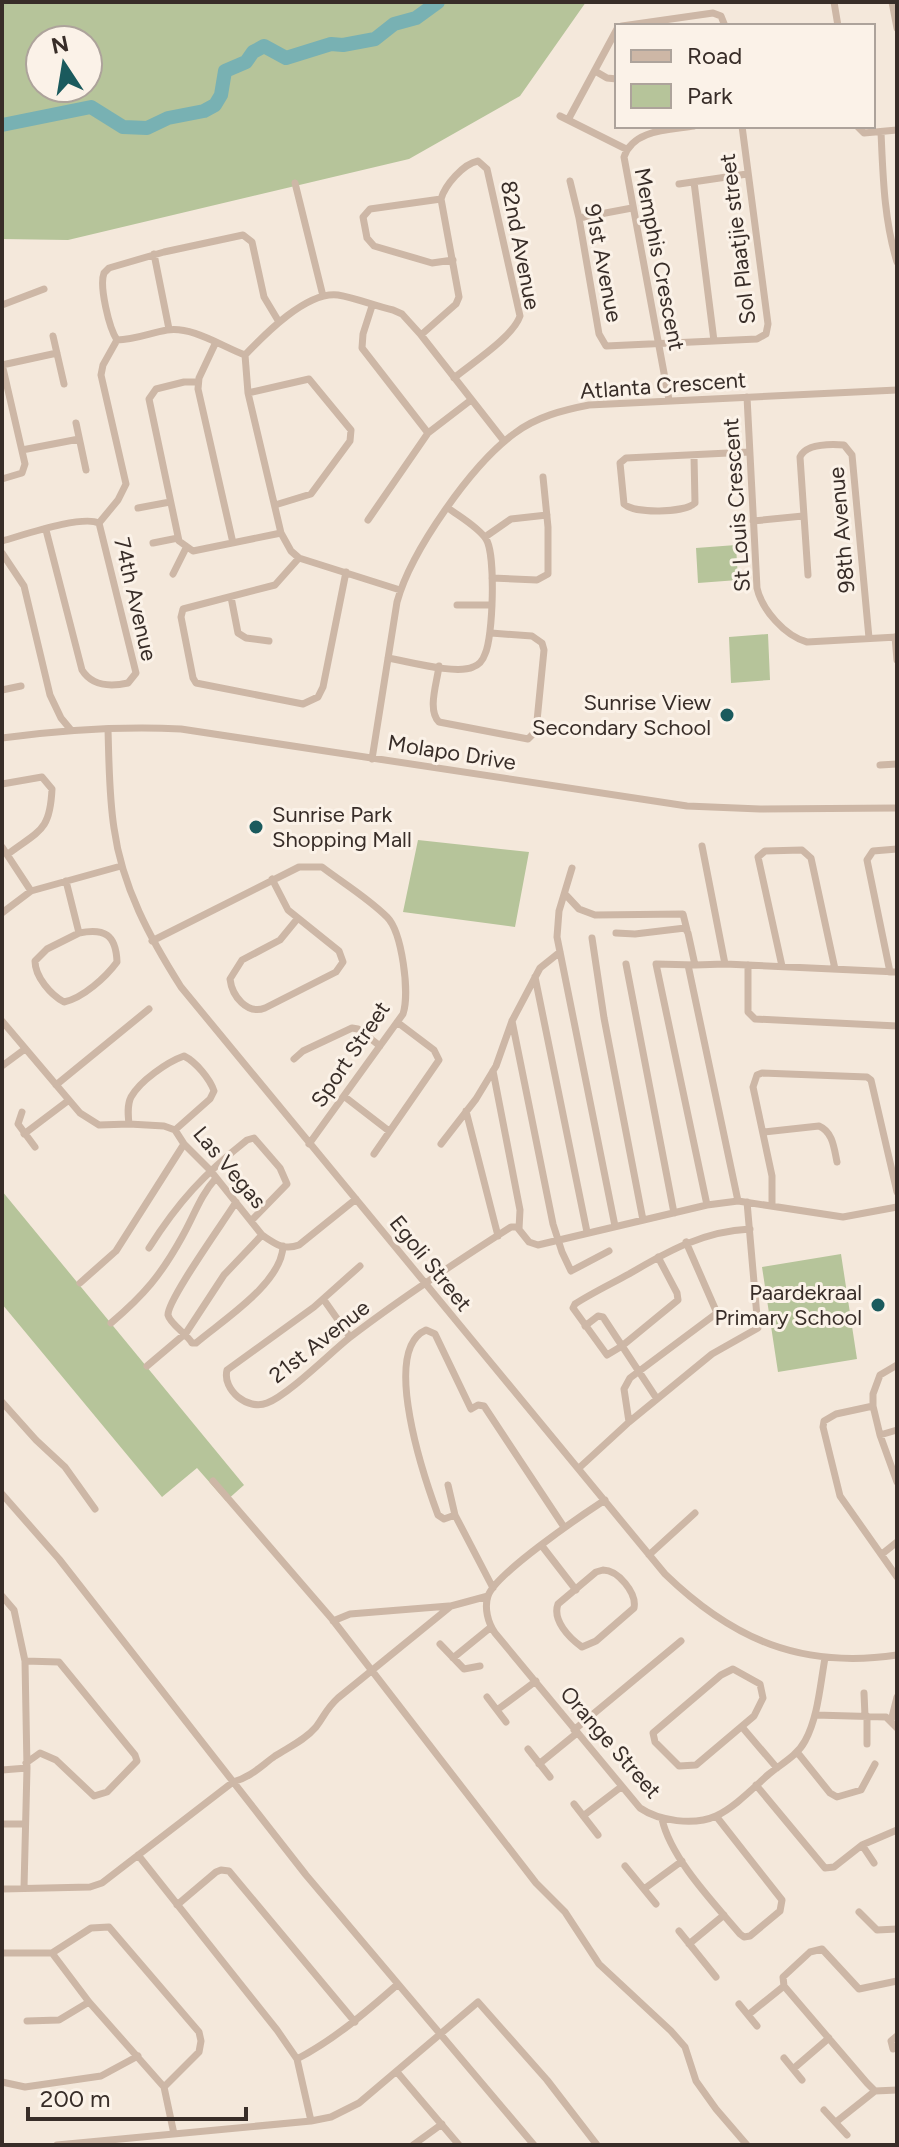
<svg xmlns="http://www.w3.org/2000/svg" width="899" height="2147" font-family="Figtree,sans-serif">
	<rect width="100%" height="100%" fill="#f4e8db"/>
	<!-- green -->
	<path fill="#b6c49a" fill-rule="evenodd" d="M2,2H586L520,96L409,159L68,240L2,239ZM40,40H88V88H40Z
		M736,545L738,580L698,583L696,548Z
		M768,634L770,680L731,683L729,637Z
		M418,840L529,852L515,927L403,912Z
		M2,1191L244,1485L226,1501L197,1468L162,1497L2,1304Z
		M841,1254L857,1359L778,1372L762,1267Z"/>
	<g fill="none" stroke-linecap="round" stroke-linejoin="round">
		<!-- river -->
		<path stroke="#78b1b3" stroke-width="14" d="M2,125L91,107L123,127L147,128L168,118L204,111L215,105L221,95L225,71L246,62L253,52L264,46L286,58L331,44L343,45L375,39L394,24L416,18L438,2"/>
		<!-- minor -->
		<path stroke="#cdb7a6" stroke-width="7" d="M834,2L838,26
			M892,2L897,28
			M622,26L713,13L721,16L725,26
			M595,71L607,78L617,79
			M560,116L626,149
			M568,120L617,29
			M857,126L864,133L897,130
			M881,132C883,176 884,220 897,262
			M570,181L579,218L599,334L606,346L757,339L766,334L768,324L742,126
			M694,182L714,341
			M295,183L323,296
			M679,184L747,174
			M441,199L370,209L363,217L367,238L374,246L432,263L453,260
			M579,218L632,208
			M154,254L169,329
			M2,305L44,289
			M372,306L363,334L362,348L428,433
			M421,335L456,304L459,297L441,199C445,185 463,164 478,161L487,169L520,316C513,337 472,363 454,378
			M53,336L64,384
			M215,344L199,378L198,389L233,543
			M245,355C221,346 192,326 167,330C150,333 134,340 117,340C109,328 99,286 104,273L109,268L164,252L243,235L252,242L264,297L279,322
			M2,364L25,464L22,473L2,479
			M2,365L57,353
			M197,382H184L156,389L149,399L179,541L193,551L281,533
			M248,393L309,379L351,430L350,441L311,494L275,505
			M747,397L757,588C762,610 785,636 807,642L897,637
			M669,400L624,157C633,129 670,130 694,126
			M76,423L86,470
			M22,450L79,439
			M694,456L695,503C684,513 635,514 624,504L620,463L626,458L749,452
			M138,508L170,502
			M368,520L428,433L471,400
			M753,521L803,516
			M99,523L118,500L126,484L101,375L103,365L117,340
			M485,537L511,519L547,515
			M2,541C24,535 81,515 99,523L136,673L128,683C110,687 92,686 82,670L46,530
			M153,543L178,538
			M2,553L24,586L50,695L61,718L71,730
			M299,558L275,585L183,609L181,617L193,678L196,683L303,704L318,697L323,687L346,572
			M173,574L186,548
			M808,575L800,457C806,444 830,444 844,445L852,455L869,638
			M492,578L537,580L548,574V527L543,477
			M400,590L299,558L291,551L281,533L248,393L245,355C265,334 307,291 338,295C356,298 375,306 393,310L402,314L421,335L504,441
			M231,597L238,633L246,638L269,641
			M457,605H490
			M895,637L897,660
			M388,658C407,661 456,675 473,667C479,665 483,660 485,654C493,638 496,554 486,539C478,527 460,517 448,508
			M439,666C437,683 427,710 439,722L528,739L536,731L544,650L542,643L532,636L491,633
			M2,690L21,686
			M108,729C109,762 109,796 114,828C122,887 150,938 181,987L665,1574C733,1640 802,1669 897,1655
			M2,738C62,730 121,726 181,729L687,806L760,809L897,808
			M372,759L397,602C411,551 472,464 515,433C536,417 563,410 589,405L897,390
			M880,765L897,764
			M2,784L42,777L52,789C50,831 40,830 8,854
			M702,846L725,964
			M2,847L31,891
			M572,868L559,911L557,937L615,1226
			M272,879L288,910L339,951L343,962L336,972L265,1008C247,1015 232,996 230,979L242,960L280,940L298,918
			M66,881L79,933L47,949L35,961C35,977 51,995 64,1002C83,998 106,977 117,962C116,934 104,928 79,933
			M565,894L579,909L595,915L683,914L687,930
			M2,913L31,891L121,866
			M616,933L635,934L685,928L688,933L695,965L725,964L897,972
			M592,938L604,1018L643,1220
			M152,941L299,867H322C343,883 368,898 387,917C402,932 410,993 403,1014L309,1144
			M626,964L674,1213
			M688,965L738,1201
			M695,965L656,964L707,1205
			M748,965V1012L755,1019L897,1026
			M782,966L758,857L765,851L802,850L811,858L835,969
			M890,972L867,860L873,851L897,849
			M535,977L587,1232
			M2,1021L80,1113L99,1125L129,1124L164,1126L175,1130L184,1144L210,1170L262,1235C274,1243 283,1251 299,1245L356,1199
			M512,1021L553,1224L562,1252L571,1271L609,1251
			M294,1059L303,1051L352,1028L358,1029L380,1046
			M2,1066L25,1049
			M493,1071L520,1210L519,1229
			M56,1085L149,1009
			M345,1097L389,1131
			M466,1111L498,1236
			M22,1112L18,1124L35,1147
			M129,1124C128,1115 127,1105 131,1097C140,1081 167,1062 184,1056C196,1062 210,1079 214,1091L210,1099L175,1130
			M764,1132L819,1126C833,1132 834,1148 837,1162
			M24,1134L69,1100
			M441,1144L476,1099L496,1066L512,1021L540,968L560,952
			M374,1154L439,1060L434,1050L397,1022
			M236,1202C225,1220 167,1300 168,1315C170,1324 187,1334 192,1343H196C223,1320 282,1283 283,1246
			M772,1204V1176L753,1087L757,1075L762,1073L867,1077L871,1080L897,1192
			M149,1248C178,1202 204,1174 247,1140L254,1138L280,1168L287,1184L252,1220
			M658,1257L677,1293L678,1300L622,1346L607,1355L573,1308L575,1304C592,1293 611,1284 629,1274C668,1251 704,1231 750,1229
			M360,1266L314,1307L227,1370C222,1390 248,1411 267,1403C288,1395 329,1354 349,1338C401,1298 456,1262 511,1227H517L529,1242L538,1245L707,1205L738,1201L843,1217L897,1207
			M80,1283L116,1251L184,1144
			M324,1300L350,1337
			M111,1323C144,1295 161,1275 182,1237C194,1216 200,1196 216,1178
			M585,1326L598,1316L603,1317L657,1399
			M897,1365L880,1375L873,1394V1406L880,1435L897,1482
			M147,1366L186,1333L224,1275L262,1235
			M2,1402L36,1440L65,1467L95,1509
			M873,1406L836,1414L824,1421L823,1427L840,1496L897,1577
			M629,1422L624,1389L630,1378L717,1313L686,1242
			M880,1435L897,1430
			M579,1468L629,1422L712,1354L758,1328L747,1202
			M213,1481L332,1619L536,1883L565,1912L599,1964L671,2031L685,2047L696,2081L716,2109L747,2145
			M448,1485L455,1515L493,1588
			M2,1494L59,1559L306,1875L534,2145
			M605,1500C582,1515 495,1574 488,1596C484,1608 488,1623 495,1633L640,1808C659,1821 694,1826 716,1816C735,1807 753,1788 769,1774C781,1764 797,1756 805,1741C818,1717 820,1686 825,1658
			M455,1515L444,1519L438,1515C425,1480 380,1350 426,1330L435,1334L471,1409L478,1405L484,1406L564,1527
			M542,1546L576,1590
			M882,1554L897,1542
			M649,1555L695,1513
			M603,1570C618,1570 637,1593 634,1608L596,1641L582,1647C569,1638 552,1620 558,1604L596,1572Z
			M2,1596L14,1610L25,1661L27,1768L24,1888
			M333,1621L350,1614L449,1606
			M440,1644L464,1669L480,1666
			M453,1658L491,1627
			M25,1661L59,1662L135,1755L137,1761L107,1792L94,1796L56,1760L40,1753L26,1763
			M733,1669L760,1684L763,1698L754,1716L696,1765L679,1766L655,1742L653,1733L721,1675Z
			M864,1693L865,1716
			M487,1697L506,1722
			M497,1710L536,1681
			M815,1715L886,1717L897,1728
			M867,1716V1744
			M891,1721L897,1697
			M742,1727L777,1768
			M574,1730L681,1641
			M528,1749L550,1777
			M797,1752L830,1793L837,1797L861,1790L875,1764
			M539,1764L577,1733
			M2,1770L27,1768
			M756,1785L825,1868L834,1867L862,1845L897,1830
			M574,1804L598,1835
			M583,1816L621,1787
			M662,1819C671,1859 714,1903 740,1934L744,1937L750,1936L780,1911L782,1900L716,1816
			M2,1824H25
			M862,1845L874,1863
			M138,1855L277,2030L297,2059L311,2121
			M625,1866L656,1904
			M2,1889L90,1887L102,1883L233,1782C251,1777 261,1766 275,1756C289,1747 305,1740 316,1727C325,1715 326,1709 338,1698L451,1606L488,1596
			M644,1889L682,1861
			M177,1905L216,1872L221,1870L229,1871L355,2022
			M859,1912L877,1930L897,1929
			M679,1931L716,1977
			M689,1944L724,1915
			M2,1953H52L89,2002L164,2087L174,2134
			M52,1953L91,1928L109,1927L199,2032L201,2041L199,2052L164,2087
			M897,1981L859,1989L822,1949L810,1952L783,1977L784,1986L867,2083L875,2091L897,2090
			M739,2004L757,2026
			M748,2015L784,1986
			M27,2021L59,2020L89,2002
			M893,2049L891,2041L897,2036
			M784,2058L802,2080
			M297,2059C335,2039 365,2013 398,1984
			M793,2069L829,2038
			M397,2072L459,2145
			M2,2082L25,2087L101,2076L138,2056
			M824,2110L847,2135
			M836,2122L875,2091
			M57,2145L311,2121L331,2117L359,2103L478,2002L547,2080L597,2145
			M413,2145L442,2124"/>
	</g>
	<!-- markers -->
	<g fill="#1a5a5d" stroke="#fbf2e8" stroke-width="3">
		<circle cx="727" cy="715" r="8"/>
		<circle cx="256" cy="827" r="8"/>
		<circle cx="878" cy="1305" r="8"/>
	</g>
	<g text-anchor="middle" stroke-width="6" stroke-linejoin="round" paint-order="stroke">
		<!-- street labels -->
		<g font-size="22" fill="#382d28" stroke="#fbf2e8">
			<text transform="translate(737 239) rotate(-97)" y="8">Sol Plaatjie street</text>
			<text transform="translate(521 245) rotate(79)" y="8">82nd Avenue</text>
			<text transform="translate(660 259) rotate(79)" y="8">Memphis Crescent</text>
			<text transform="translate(604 263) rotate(79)" y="8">91st Avenue</text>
			<text transform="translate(663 385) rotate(-4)" y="8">Atlanta Crescent</text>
			<text transform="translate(736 505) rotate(-94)" y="8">St Louis Crescent</text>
			<text transform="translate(841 530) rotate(-95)" y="8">98th Avenue</text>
			<text transform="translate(136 599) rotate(77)" y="8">74th Avenue</text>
			<text transform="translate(452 752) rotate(9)" y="8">Molapo Drive</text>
			<text transform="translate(350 1054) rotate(-56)" y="8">Sport Street</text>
			<text transform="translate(230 1167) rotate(50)" y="8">Las Vegas</text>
			<text transform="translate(431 1263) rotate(51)" y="8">Egoli Street</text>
			<text transform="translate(319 1341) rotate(-38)" y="8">21st Avenue</text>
			<text transform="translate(611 1742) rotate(49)" y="8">Orange Street</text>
		</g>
		<!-- poi labels -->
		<g font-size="22" fill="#382d28" stroke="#fbf2e8" text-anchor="end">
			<text x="711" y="710">Sunrise View<tspan x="711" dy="25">Secondary School</tspan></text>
			<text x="272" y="822" text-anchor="start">Sunrise Park<tspan x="272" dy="25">Shopping Mall</tspan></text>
			<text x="862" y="1300">Paardekraal<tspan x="862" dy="25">Primary School</tspan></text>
		</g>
	</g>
	<!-- border -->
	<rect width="899" height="2147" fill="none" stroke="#382d28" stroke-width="8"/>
	<!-- legend -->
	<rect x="615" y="24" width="260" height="104" fill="#fbf2e8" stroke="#ada39b" stroke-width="2"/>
	<rect x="631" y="50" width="40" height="12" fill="#cdb7a6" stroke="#ada39b" stroke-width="2"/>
	<text x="687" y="64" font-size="24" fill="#382d28">Road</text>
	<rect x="631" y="84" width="40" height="24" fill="#b6c49a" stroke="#ada39b" stroke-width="2"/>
	<text x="687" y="104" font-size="24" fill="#382d28">Park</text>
	<!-- north arrow -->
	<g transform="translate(64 64) rotate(348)"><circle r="38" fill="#fbf2e8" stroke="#ada39b" stroke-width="2"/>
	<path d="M0-6L14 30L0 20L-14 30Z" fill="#1a5a5d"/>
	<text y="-12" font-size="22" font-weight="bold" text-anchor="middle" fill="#382d28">N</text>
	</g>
	<!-- scale -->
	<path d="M28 2107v12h218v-12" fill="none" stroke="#382d28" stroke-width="4"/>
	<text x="40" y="2107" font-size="24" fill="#382d28" stroke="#fbf2e8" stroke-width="6" paint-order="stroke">200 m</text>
</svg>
